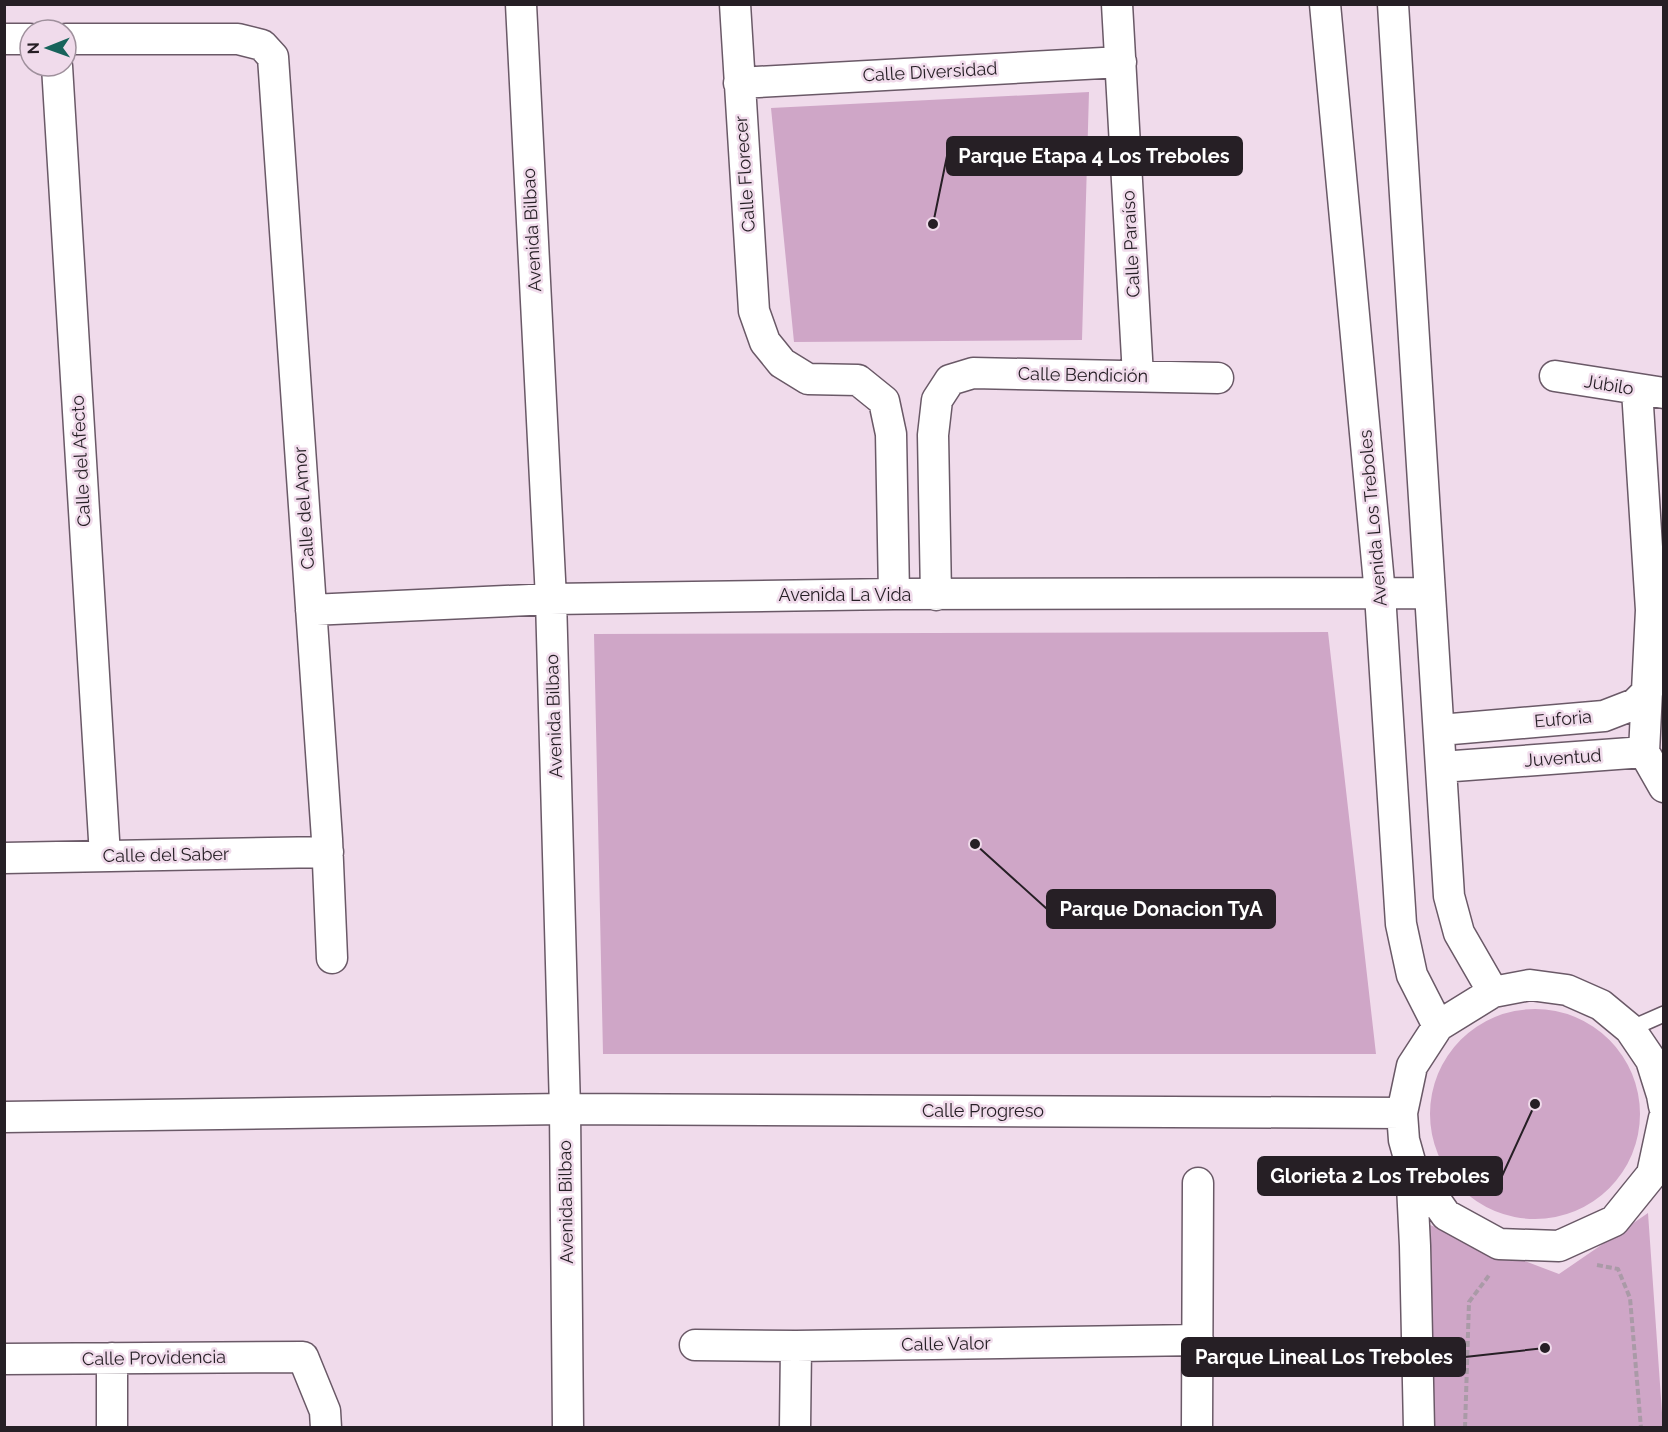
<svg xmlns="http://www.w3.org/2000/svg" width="1668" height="1432" font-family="Raleway,sans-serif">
	<rect width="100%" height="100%" fill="#f0dbeb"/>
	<!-- green -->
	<path fill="#cfa6c7" d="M1089,92L1082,340L794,342L771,108Z
		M1328,632L1376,1054H603L594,634Z
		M1430 1114a105 105 0 1 1 210 0a105 105 0 1 1-210 0Z
		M1648,1213L1663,1427H1434L1430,1225L1559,1274Z"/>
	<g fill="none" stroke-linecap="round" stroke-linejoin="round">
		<!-- lane casing -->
		<g stroke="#6a5967" stroke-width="18">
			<path id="lane" d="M1630,1029L1664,1014"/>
		</g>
		<!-- street casing -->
		<g stroke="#6a5967" stroke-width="33">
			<path id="street" d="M521,4L551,599L565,1109L568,1428
				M735,4L754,311L765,342L782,363L808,379L858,380L884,401L891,434L894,594
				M1117,4L1138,376
				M1325,4L1380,594L1401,924L1412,975L1438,1026
				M1393,4L1449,896L1459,933L1493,992
				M4,39H30
				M66,39H238L262,45L273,57L327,839L332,958
				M57,66L105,856
				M739,83L1121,62
				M1555,376L1664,393
				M1637,390L1651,610L1644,752
				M936,595L933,435L937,400L950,380L973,373L1218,378
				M311,610L551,599L894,594L1430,593
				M1440,730L1604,716L1635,704L1646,693L1653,681
				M1441,767L1644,752L1664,787
				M4,858L328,852
				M1664,1106L1662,1095L1651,1060L1630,1029L1601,1005L1567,990L1530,985L1493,992L1438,1026L1412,1066L1402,1113L1404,1140L1411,1165L1446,1215L1499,1244L1559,1246L1614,1221L1652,1174L1664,1118
				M4,1117L565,1109L1402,1113
				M1411,1165L1415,1246L1419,1428
				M695,1345L796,1346L1198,1340
				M112,1358V1428
				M4,1359L303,1357L325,1411L326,1428
				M795,1428L796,1346
				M1197,1428L1198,1183"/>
		</g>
		<!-- path -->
		<path stroke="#aa9aa7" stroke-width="4" stroke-dasharray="6 3" stroke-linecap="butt" d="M1597,1265L1618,1269L1630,1298L1641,1428
			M1465,1428L1469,1302L1490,1274"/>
		<!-- lane -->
		<use href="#lane" stroke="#fff" stroke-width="15"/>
		<!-- street -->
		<use href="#street" stroke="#fff" stroke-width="30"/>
	</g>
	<g text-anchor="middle" stroke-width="5" stroke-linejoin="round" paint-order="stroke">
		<!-- street labels -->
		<g font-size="18" fill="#261f25" stroke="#f0dbeb">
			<text transform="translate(930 72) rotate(-3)" y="6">Calle Diversidad</text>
			<text transform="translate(745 174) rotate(-94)" y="6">Calle Florecer</text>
			<text transform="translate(532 230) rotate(-93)" y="6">Avenida Bilbao</text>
			<text transform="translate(1131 244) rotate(-93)" y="6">Calle Paraíso</text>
			<text transform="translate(1083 375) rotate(1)" y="6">Calle Bendición</text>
			<text transform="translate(1609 385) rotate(9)" y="6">Júbilo</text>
			<text transform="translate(81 461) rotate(-93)" y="6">Calle del Afecto</text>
			<text transform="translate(304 508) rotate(-94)" y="6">Calle del Amor</text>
			<text transform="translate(1373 518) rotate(-95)" y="6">Avenida Los Treboles</text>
			<text x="845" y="601">Avenida La Vida</text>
			<text transform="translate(554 716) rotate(-92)" y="6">Avenida Bilbao</text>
			<text transform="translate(1563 719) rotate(-5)" y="6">Euforia</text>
			<text transform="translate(1563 758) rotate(-4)" y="6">Juventud</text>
			<text transform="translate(166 855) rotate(-1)" y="6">Calle del Saber</text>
			<text x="983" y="1117">Calle Progreso</text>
			<text transform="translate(566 1202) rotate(-91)" y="6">Avenida Bilbao</text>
			<text transform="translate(946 1344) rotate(-1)" y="6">Calle Valor</text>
			<text transform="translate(154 1358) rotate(-1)" y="6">Calle Providencia</text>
		</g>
	</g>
	<!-- callouts -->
	<path fill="none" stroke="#261f25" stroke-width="2" d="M933 224L947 156M975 844L1047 909M1535 1104L1502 1176M1545 1348L1465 1357"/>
	<g fill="#261f25" stroke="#f0dbeb" stroke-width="2">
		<circle cx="933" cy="224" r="6"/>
		<circle cx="975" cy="844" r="6"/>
		<circle cx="1535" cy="1104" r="6"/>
		<circle cx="1545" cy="1348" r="6"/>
	</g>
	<g fill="#261f25" stroke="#261f25" stroke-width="2">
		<rect x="947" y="137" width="295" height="38" rx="6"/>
		<rect x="1047" y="890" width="228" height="38" rx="6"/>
		<rect x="1258" y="1157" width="244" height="38" rx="6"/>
		<rect x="1182" y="1338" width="283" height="38" rx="6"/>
	</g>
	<g font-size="20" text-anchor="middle" font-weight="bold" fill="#fff">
		<text x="1094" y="163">Parque Etapa 4 Los Treboles</text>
		<text x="1161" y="916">Parque Donacion TyA</text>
		<text x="1380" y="1183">Glorieta 2 Los Treboles</text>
		<text x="1324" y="1364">Parque Lineal Los Treboles</text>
	</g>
	<!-- border -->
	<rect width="1668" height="1432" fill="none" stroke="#261f25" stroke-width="12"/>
	<!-- north arrow -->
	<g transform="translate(48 48) rotate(269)"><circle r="28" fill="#f0dbeb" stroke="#9f909c" stroke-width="1.5"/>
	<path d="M0-4.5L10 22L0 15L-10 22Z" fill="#17635b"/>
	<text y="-9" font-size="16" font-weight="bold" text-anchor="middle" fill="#261f25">N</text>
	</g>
</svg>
